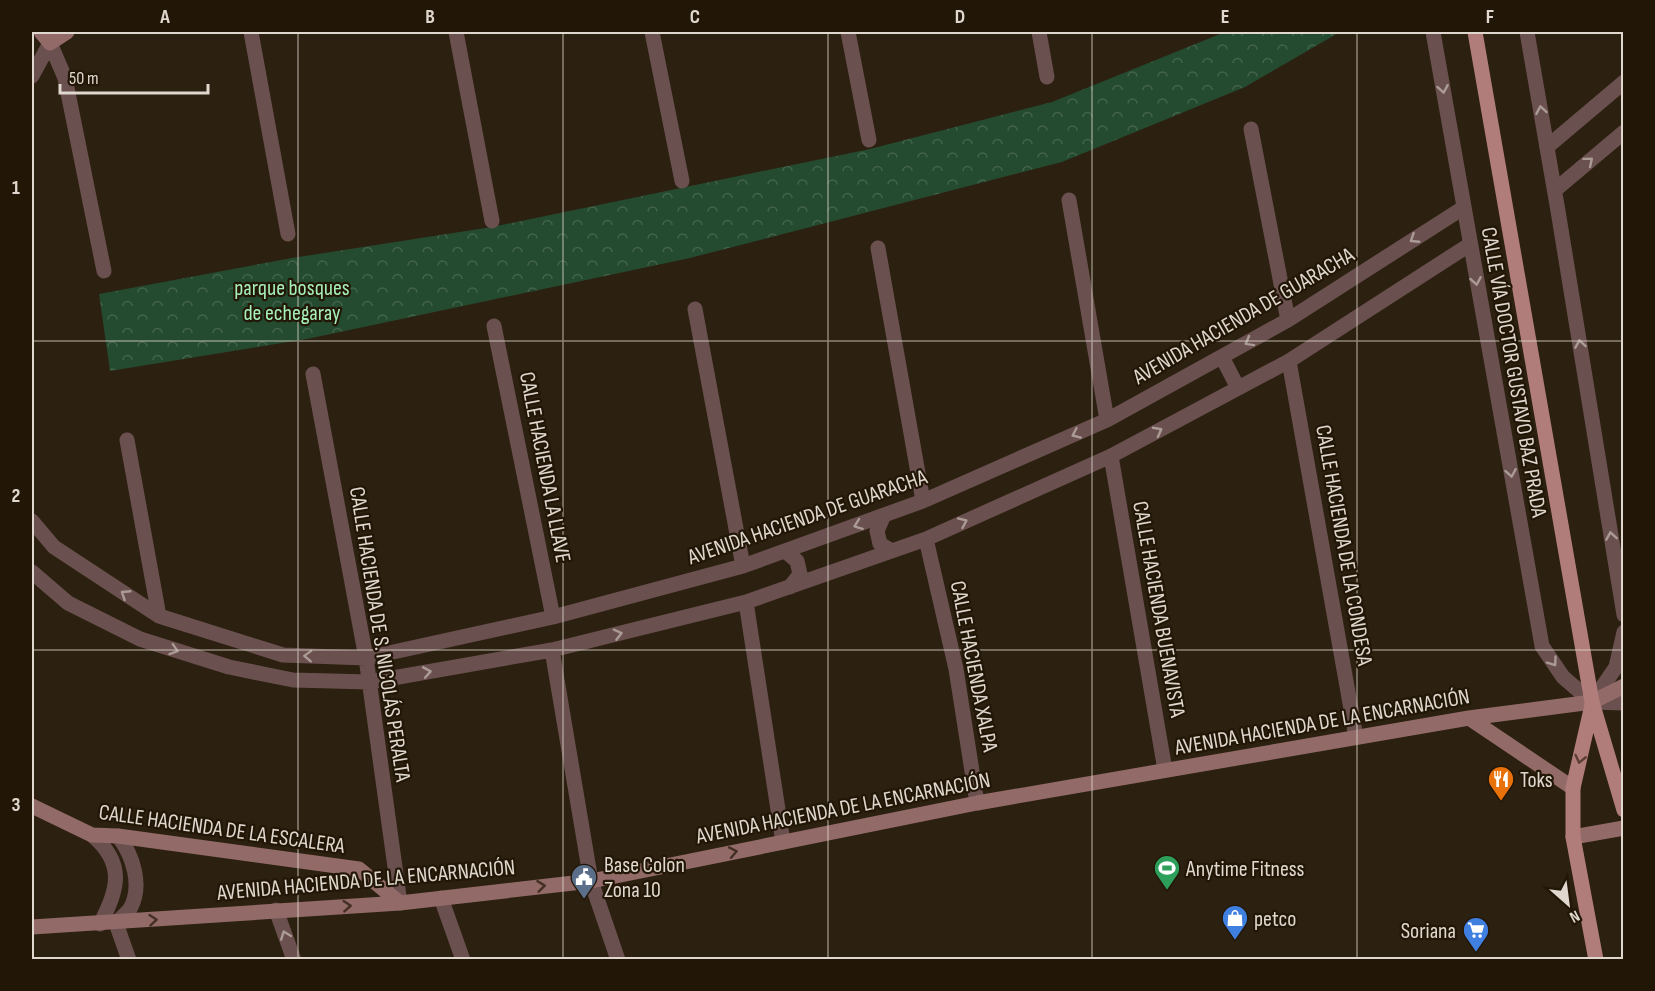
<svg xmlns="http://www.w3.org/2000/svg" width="1655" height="991" font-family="'Sofia Sans Condensed',sans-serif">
	<defs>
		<pattern id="park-crowns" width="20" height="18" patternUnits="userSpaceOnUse" patternTransform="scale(1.5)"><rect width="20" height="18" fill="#244a2f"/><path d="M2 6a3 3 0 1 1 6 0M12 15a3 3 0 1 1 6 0" fill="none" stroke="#44634c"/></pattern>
	</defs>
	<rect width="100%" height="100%" fill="#2c2010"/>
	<!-- park -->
	<path fill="url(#park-crowns)" d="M1225,32H1340L1245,87L1062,162L690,258L307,339L110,371L99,294L292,258L492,227L870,149L1052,102Z"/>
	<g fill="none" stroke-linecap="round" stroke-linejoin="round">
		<!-- minor -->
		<path stroke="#6a504f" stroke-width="15" d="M251,32L288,234
			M456,32L492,221
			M652,32L682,181
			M848,32L869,140
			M1039,32L1047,77
			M50,43L65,78L104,271
			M32,76L50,43
			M1251,129L1288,320
			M1547,147L1624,82
			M1555,190L1624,132
			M1069,200L1107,420
			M878,248L923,501
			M695,309L743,566
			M494,326L553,617
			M1222,357L1238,388
			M1289,361L1356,737
			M313,374L366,658L400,903
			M127,440L159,616
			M1111,456L1165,770
			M884,515L877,531L880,544L890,550
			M32,521L54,547L159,616L283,655L366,658L553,617L743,566L923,501L1107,420L1288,320L1463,208
			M926,539L956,669L977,803
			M785,551L797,561L800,574L790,587
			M32,572L68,603L140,639L229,667L293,680L370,682L552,650L746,602L926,539L1111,456L1289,361L1469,245
			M746,602L783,842
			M552,650L591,881L618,960
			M1592,702L1624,703
			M441,898L463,960
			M276,910L294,960
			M116,923L129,960"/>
		<!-- tertiary -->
		<path stroke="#6a504f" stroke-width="15" d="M1433,32L1542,646L1563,677L1592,702L1616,667L1624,632
			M1527,32L1558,211L1624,615
			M92,835C125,863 119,889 100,924
			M116,923C120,919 126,914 130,909C143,886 133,855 118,836"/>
		<!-- secondary -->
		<path stroke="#926a68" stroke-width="15" d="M41,32L50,43L67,32
			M1469,718L1573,788
			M32,806L92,835L118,836L359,869L400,903
			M1573,837L1624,828
			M32,927L400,903L591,881L977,803L1469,718L1592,702L1624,686"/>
		<!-- primary -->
		<path stroke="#b17d7b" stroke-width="15" d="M1475,32L1592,702L1624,810
			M1592,705L1573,788V837L1596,960"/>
	</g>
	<!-- one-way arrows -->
	<defs><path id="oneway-chevron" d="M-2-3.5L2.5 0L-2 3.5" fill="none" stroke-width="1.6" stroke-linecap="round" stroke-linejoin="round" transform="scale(1.5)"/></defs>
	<g stroke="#ab9b95">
		<use href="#oneway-chevron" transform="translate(1443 89) rotate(80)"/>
		<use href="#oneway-chevron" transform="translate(1541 110) rotate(-100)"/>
		<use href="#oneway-chevron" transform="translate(1589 161) rotate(-40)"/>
		<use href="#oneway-chevron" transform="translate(1414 239) rotate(147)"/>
		<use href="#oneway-chevron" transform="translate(1476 281) rotate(80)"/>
		<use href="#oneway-chevron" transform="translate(1249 342) rotate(151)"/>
		<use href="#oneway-chevron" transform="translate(1580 344) rotate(-99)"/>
		<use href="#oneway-chevron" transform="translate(1158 431) rotate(-28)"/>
		<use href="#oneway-chevron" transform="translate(1076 434) rotate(156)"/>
		<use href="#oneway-chevron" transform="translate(1511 473) rotate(80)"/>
		<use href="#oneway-chevron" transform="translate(963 522) rotate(-24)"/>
		<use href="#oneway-chevron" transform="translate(858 525) rotate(160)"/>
		<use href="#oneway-chevron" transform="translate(1611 536) rotate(-99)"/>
		<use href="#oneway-chevron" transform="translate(125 594) rotate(-147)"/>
		<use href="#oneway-chevron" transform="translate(618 634) rotate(-14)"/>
		<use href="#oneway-chevron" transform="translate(174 650) rotate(18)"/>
		<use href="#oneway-chevron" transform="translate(308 656) rotate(-178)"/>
		<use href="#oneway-chevron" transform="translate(1553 662) rotate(55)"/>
		<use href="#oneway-chevron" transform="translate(427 672) rotate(-10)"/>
		<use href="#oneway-chevron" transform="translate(285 935) rotate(-111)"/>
	</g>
	<use stroke="#5b3f35" href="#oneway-chevron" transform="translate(1580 759) rotate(103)"/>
	<g stroke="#442f24">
		<use href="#oneway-chevron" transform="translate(733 852) rotate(-11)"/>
		<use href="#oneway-chevron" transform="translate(541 886) rotate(-7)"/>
		<use href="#oneway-chevron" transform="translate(347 906) rotate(-4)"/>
		<use href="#oneway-chevron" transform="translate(153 920) rotate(-5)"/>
	</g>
	<!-- grid -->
	<path fill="none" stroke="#e0d8ce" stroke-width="1.5" stroke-opacity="0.55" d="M298,32V960M563,32V960M828,32V960M1092,32V960M1357,32V960M32,341H1624M32,650H1624"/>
	<!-- icons -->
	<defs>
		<g id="restaurant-pin" transform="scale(1.35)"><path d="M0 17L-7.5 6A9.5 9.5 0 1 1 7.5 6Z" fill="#e8710a" stroke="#221607"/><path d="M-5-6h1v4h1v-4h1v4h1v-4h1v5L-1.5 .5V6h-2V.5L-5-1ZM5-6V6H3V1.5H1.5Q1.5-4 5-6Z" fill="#fff"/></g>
		<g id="stadium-pin" transform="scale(1.35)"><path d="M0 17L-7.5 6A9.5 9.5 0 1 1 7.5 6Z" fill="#2e9e5b" stroke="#221607"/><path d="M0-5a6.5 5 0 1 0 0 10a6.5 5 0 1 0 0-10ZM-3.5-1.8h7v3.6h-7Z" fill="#fff"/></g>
		<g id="civic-pin" transform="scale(1.35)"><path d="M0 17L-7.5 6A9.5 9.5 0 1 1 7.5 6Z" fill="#5c6f8a" stroke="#221607"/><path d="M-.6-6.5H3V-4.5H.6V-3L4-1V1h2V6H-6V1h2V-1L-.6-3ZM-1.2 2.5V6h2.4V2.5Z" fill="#fff"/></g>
		<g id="shop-pin" transform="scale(1.35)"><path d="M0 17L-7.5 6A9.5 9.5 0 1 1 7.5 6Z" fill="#3f7fe0" stroke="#221607"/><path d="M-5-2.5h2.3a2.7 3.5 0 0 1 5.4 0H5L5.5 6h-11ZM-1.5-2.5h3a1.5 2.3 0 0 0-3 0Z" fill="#fff"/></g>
		<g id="supermarket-pin" transform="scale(1.35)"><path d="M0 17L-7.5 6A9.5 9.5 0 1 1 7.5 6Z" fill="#3f7fe0" stroke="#221607"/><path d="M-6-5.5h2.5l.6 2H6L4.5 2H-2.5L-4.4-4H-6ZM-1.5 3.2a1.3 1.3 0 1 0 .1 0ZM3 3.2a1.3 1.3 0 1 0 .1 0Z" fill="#fff"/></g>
	</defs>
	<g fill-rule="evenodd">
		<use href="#restaurant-pin" x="1501" y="779"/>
		<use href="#stadium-pin" x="1167" y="868"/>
		<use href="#civic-pin" x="584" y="877"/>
		<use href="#shop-pin" x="1235" y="918"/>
		<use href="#supermarket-pin" x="1476" y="930"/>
	</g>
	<g text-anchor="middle" stroke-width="4.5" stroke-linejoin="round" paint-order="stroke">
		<!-- park labels -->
		<g font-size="22" fill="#a6f0b8" stroke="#221607">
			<text x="292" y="295">parque bosques<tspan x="292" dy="25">de echegaray</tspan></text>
		</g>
		<!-- street labels -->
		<g font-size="22" fill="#e0d8ce" stroke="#221607">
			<text transform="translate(1243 315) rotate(-30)" y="8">AVENIDA HACIENDA DE GUARACHA</text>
			<text transform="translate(1515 372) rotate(80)" y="8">CALLE VÍA DOCTOR GUSTAVO BAZ PRADA</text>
			<text transform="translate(546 467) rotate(79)" y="8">CALLE HACIENDA LA LLAVE</text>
			<text transform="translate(807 516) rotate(-19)" y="8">AVENIDA HACIENDA DE GUARACHA</text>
			<text transform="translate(1345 545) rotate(80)" y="8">CALLE HACIENDA DE LA CONDESA</text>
			<text transform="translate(1160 609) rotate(80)" y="8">CALLE HACIENDA BUENAVISTA</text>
			<text transform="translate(381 634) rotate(81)" y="8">CALLE HACIENDA DE S. NICOLÁS PERALTA</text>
			<text transform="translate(975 666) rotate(79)" y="8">CALLE HACIENDA XALPA</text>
			<text transform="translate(1322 721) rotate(-10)" y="8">AVENIDA HACIENDA DE LA ENCARNACIÓN</text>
			<text transform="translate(843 807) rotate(-11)" y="8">AVENIDA HACIENDA DE LA ENCARNACIÓN</text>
			<text transform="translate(222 828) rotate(8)" y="8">CALLE HACIENDA DE LA ESCALERA</text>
			<text transform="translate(366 879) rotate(-5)" y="8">AVENIDA HACIENDA DE LA ENCARNACIÓN</text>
		</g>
		<!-- poi labels -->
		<g font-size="22" fill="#e0d8ce" stroke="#221607" text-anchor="start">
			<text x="1520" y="787">Toks</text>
			<text x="604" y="872">Base Colon<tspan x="604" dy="25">Zona 10</tspan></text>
			<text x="1186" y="876">Anytime Fitness</text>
			<text x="1254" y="926">petco</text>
			<text x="1456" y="938" text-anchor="end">Soriana</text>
		</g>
	</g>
	<!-- border -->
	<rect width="1655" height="991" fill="none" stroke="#221607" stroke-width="66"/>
	<!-- north arrow -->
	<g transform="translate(1568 904) rotate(152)" stroke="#221607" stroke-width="4.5" paint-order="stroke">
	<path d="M0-4.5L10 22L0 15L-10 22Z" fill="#e0d8ce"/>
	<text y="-9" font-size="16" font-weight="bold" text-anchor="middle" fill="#e0d8ce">N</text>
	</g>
	<!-- scale -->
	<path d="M60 84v9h148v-9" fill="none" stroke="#e0d8ce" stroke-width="3"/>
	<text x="69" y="84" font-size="18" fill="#e0d8ce" stroke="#221607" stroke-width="4.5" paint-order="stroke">50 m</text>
	<rect x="33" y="33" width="1589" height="925" fill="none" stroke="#e0d8ce" stroke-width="2"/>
	<g font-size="20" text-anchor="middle" font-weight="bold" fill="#e0d8ce">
		<text x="165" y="23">A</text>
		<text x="430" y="23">B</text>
		<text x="695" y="23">C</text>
		<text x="960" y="23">D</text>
		<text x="1225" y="23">E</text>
		<text x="1490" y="23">F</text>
		<text x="16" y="194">1</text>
		<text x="16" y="502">2</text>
		<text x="16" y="811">3</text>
	</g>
</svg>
